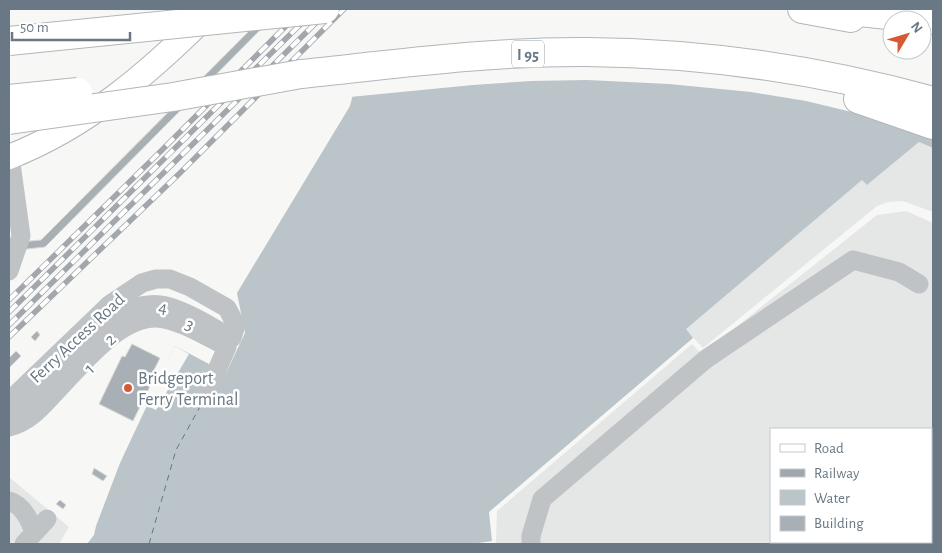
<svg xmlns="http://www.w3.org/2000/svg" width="942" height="553" font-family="'Alegreya Sans',sans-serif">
	<rect width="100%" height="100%" fill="#f7f7f5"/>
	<!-- built -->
	<path fill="#e5e6e6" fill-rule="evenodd" d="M919,142L933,148V212L903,201L888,202L877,206L703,348L685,329L862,180L867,185Z
		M906,211L933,223V544H494L496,543L497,511L692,344L702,354L877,215ZM771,429H931V542H771Z
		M9,477L69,527L59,544H9Z"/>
	<!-- water -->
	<path fill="#bac4c9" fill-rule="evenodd" d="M375,9H933V148L919,142L867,185L862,180L686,329L693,338L489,512L492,541L471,544H67L96,526L120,463L175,346L226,373L245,333L237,293L350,106ZM892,20H922V50H892Z"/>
	<!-- pier -->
	<path fill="#f7f7f5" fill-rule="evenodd" d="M373,9H933V139L860,114L806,101L751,92L669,84L587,80L531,81L473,85L350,97ZM892,20H922V50H892Z
		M175,346L189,354L156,410L146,405Z
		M91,526H96L94,535L87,544H64L69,539Z"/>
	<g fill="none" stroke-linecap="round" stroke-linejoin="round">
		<!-- ferry -->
		<path stroke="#64787f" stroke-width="1" stroke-dasharray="6 5" stroke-linecap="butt" d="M149,544L176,450L201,405"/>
	</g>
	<!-- building -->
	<path fill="#a9b0b5" stroke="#d9d9d7" d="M271,9H281L45,247L9,251V243L41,240Z
		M37,331L40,335L35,341L31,337Z
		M132,344L160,358L154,370L157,372L133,421L99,404L122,356L125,357Z
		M16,351L21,356L9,368V358Z
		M94,468L107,476L103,481L92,474Z
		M60,500L66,505L63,509L56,504Z"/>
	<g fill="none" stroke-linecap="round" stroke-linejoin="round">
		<!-- major casing -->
		<g stroke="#b2b7bb" stroke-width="26">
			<path id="major" d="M9,157C86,127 149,73 207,15"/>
		</g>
		<!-- highway casing -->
		<g stroke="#b2b6b9" stroke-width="30">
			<path id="highway" d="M802,9L851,18
				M833,9L933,20
				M301,74C396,64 491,51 587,52C704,53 821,70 933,101
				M858,99L933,125"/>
		</g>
		<!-- minor -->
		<path stroke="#bfc3c6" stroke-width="19" d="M9,271L21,236L10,156
			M9,401L109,305L142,283L156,279H170L190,287L227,308L236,325L232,338C211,327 189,312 166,306C114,293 57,370 24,404L9,414
			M9,427C27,423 39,410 52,396C78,370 122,310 164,319C187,324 207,337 227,347L205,397
			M9,501C23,505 30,520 34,533
			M24,544L47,519
			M531,544V536L542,499L706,359L853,260L899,272L919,284"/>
		<!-- major -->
		<use href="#major" stroke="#fff" stroke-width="24"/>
		<!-- highway -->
		<use href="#highway" stroke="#fff" stroke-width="28"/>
		<!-- rail casing -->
		<g stroke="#a1a7ac" stroke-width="5.5">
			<path id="rail" d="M9,300L161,151L303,9
				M9,312L316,9
				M9,325L330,9
				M9,337L181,172L344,9"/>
		</g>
		<!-- rail -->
		<use href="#rail" stroke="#fff" stroke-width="4" stroke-dasharray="11" stroke-linecap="butt"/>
		<!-- highway-bridge casing -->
		<g stroke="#b2b6b9" stroke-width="30" stroke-linecap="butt">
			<path id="highway-bridge" d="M9,41L325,9
				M9,99L78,92
				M9,120L173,97L301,74"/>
		</g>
		<!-- highway-bridge -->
		<use href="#highway-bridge" stroke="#fff" stroke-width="28"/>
	</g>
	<!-- markers -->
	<circle fill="#d75836" stroke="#fff" stroke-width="2" cx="128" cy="388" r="5"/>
	<g text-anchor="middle" stroke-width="5" stroke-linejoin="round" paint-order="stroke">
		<!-- shield labels -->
		<rect fill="#fff" stroke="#96a0a9" stroke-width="1" x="512" y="40.5" width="32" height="27" rx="4"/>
		<g font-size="16" font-weight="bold" fill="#697884">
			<text x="528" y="60">I 95</text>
		</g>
		<!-- street labels -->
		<g font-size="18" fill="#697884" stroke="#fff">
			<text transform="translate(163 307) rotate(10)" y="6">4</text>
			<text transform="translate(190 324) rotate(27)" y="6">3</text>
			<text transform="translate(77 338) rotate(-43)" y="6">Ferry Access Road</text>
			<text transform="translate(110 339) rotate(-41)" y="6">2</text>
			<text transform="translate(89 368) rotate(-45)" y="6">1</text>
		</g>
		<!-- poi labels -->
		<g font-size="18" fill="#697884" stroke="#fff" text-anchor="start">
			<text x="138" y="384">Bridgeport<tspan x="138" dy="21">Ferry Terminal</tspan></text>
		</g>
	</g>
	<!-- border -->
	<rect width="942" height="553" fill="none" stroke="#697884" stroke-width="20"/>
	<!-- legend -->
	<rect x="770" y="428" width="162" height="115" fill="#ffffff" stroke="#c3c9ce"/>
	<rect x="780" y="444" width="25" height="8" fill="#ffffff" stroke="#c3c9ce"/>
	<text x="814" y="453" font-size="15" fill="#697884">Road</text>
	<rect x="780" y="469" width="25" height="8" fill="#a1a7ac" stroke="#c3c9ce"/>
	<text x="814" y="478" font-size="15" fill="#697884">Railway</text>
	<rect x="780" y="490" width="25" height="15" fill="#bac4c9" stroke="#c3c9ce"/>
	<text x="814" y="503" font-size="15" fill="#697884">Water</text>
	<rect x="780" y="516" width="25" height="15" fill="#a9b0b5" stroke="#c3c9ce"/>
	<text x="814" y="528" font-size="15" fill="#697884">Building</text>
	<!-- north arrow -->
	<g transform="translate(907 35) rotate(52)"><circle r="24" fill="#ffffff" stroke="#c3c9ce"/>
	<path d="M0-4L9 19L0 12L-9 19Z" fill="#d75836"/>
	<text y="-8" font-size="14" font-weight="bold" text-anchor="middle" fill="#697884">N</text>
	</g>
	<!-- scale -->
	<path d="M12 32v8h118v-8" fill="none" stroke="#697884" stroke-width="2.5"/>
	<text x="20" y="32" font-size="15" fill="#697884" stroke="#ffffff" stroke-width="4" paint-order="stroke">50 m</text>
</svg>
